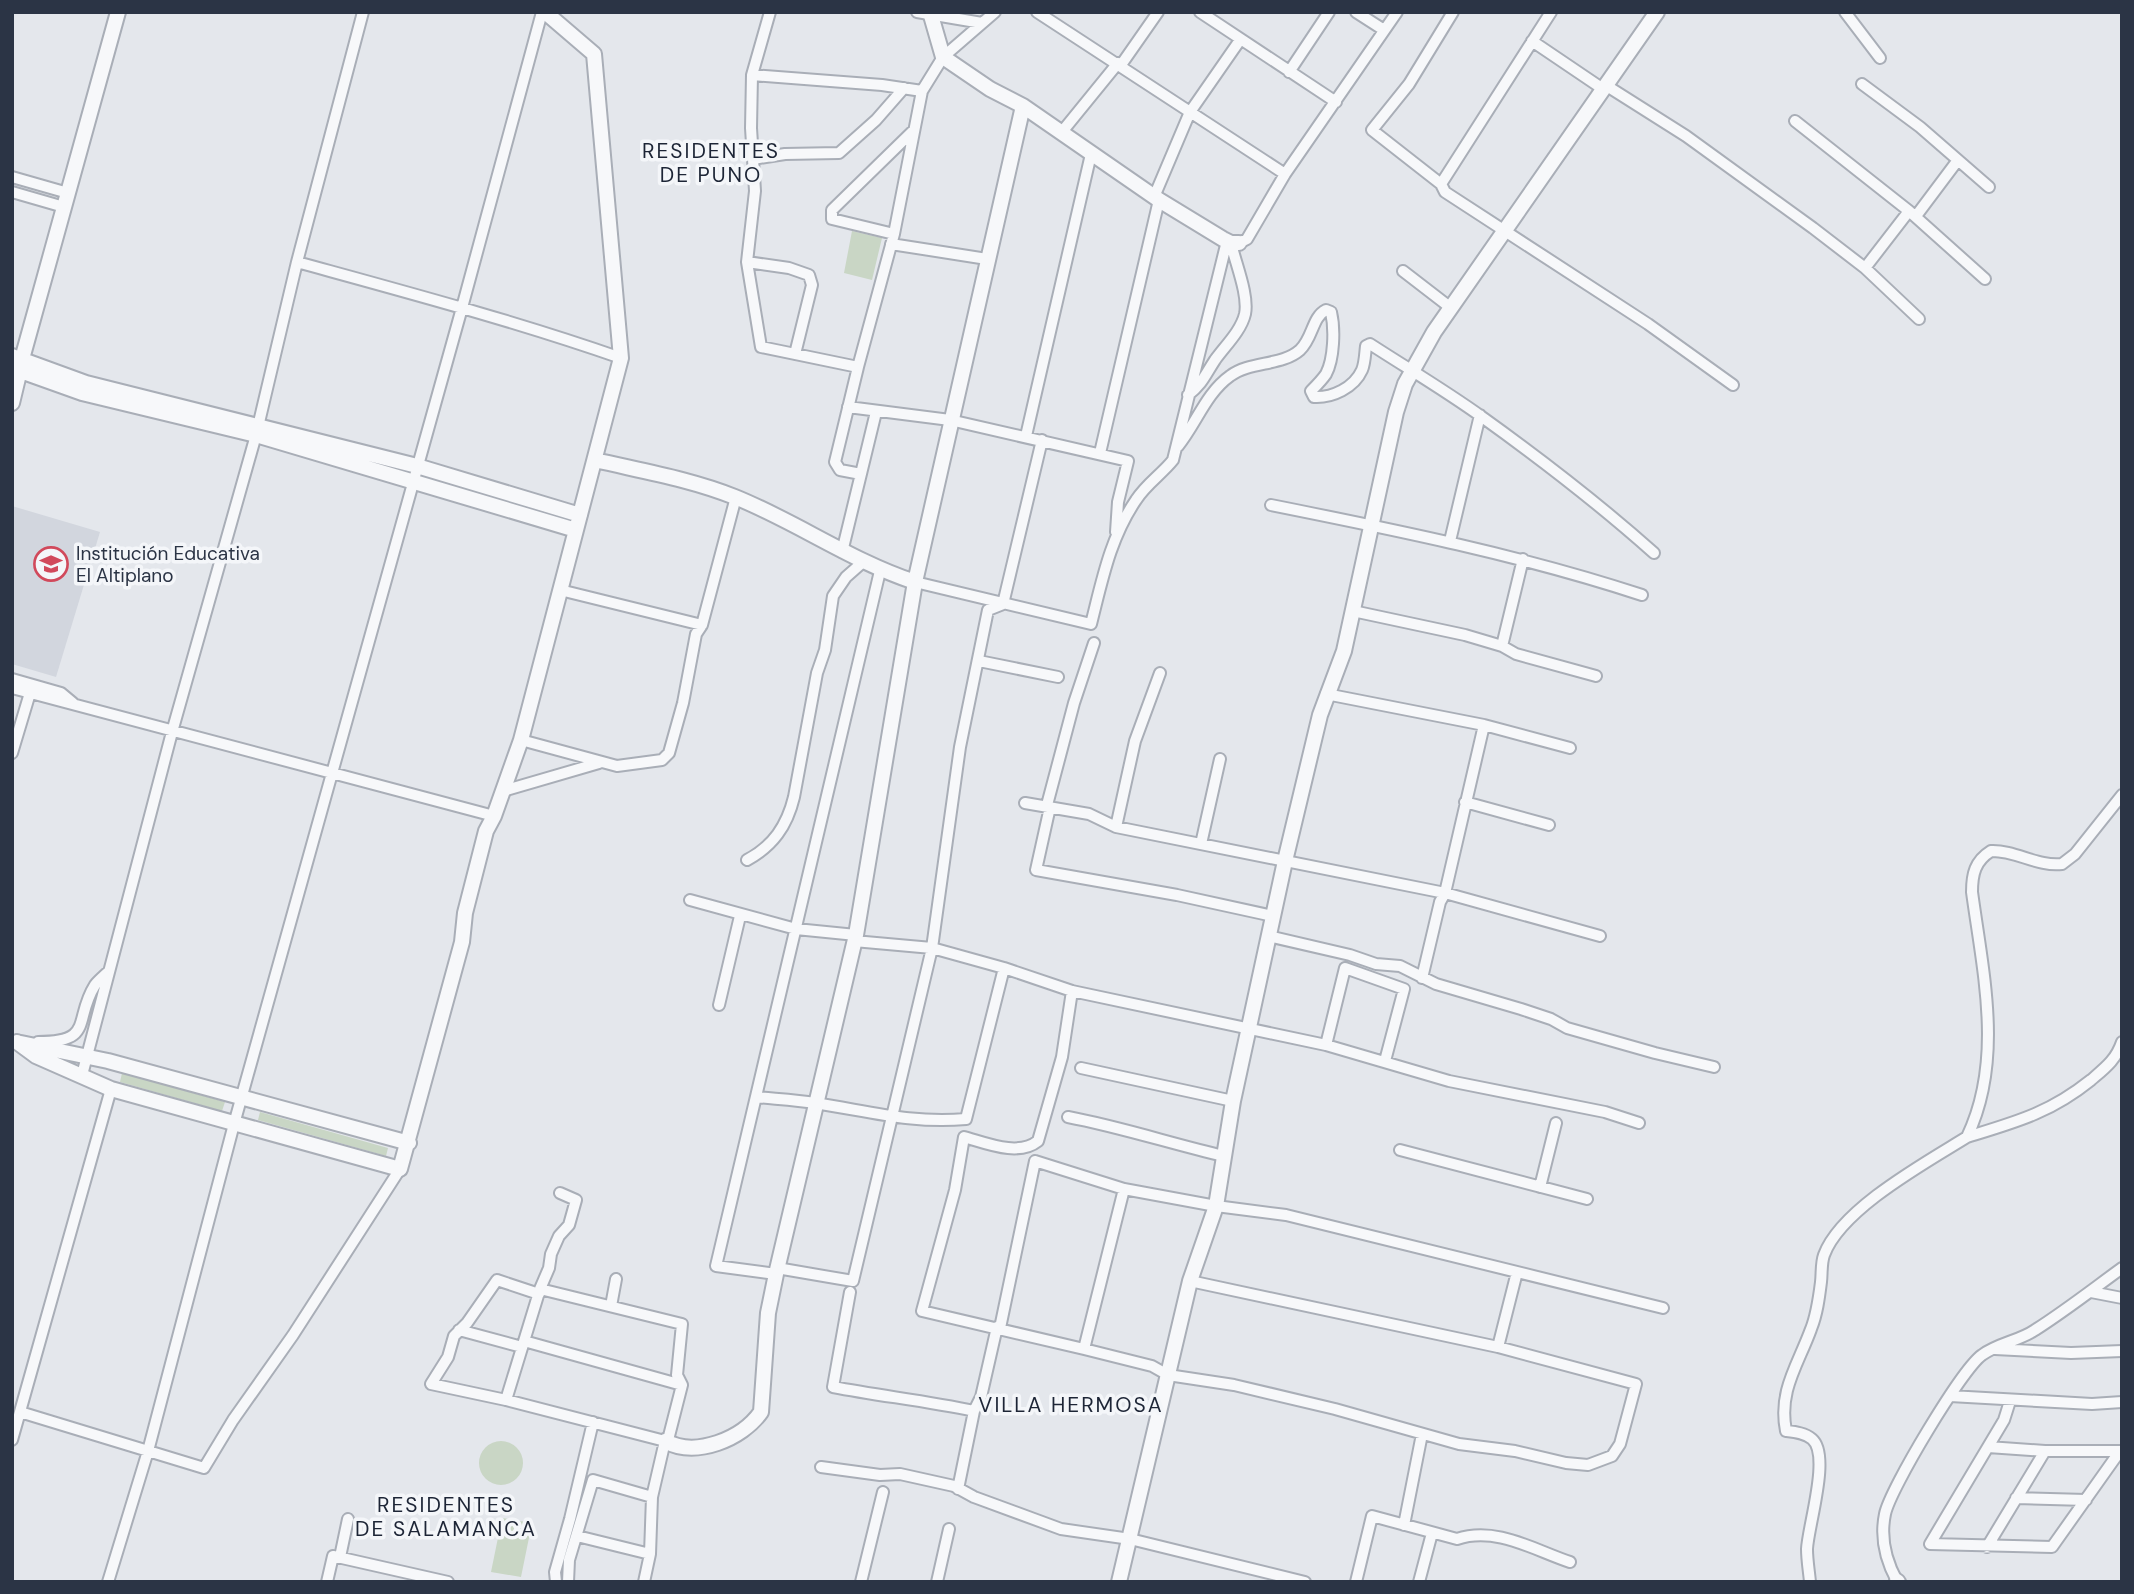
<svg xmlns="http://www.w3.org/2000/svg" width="2134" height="1594" font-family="'DM Sans',sans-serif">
	<rect width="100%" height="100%" fill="#e4e7ec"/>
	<!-- built -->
	<path fill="#d2d6de" d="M12,506L100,532L56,677L12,664Z"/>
	<!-- green -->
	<path fill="#c9d6c5" d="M852,231L882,238L872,280L844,273Z
		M122,1073L225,1102L222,1111L120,1082Z
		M260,1112L388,1148L386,1156L258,1120Z
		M479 1463a22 22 0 1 1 44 0a22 22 0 1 1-44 0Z
		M502,1518L532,1523L521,1577L491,1572Z"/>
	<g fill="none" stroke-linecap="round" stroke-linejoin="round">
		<!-- minor casing -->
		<g stroke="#a9aeb7" stroke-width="14">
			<path id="minor" d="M770,12L752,75L751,128L755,191L747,262L761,347L858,367
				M917,12L982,23
				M1037,12L1285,174
				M1200,12L1336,102
				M1356,12L1384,30
				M1453,12L1409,84L1372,130L1441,184L1445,192L1648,324L1733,385
				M1845,12L1880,58
				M1532,41L1603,89
				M1121,65L1158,12
				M1289,72L1329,12
				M752,75L882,85L922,91
				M1862,84L1920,127L1989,187
				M1607,86L1686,136L1813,228L1865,268L1919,319
				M1795,121L1909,211L1985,279
				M1061,133L1118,63
				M753,159L785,154L839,153L876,120L904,88
				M12,177L68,193
				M1441,184L1551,12
				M12,192L64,207
				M1154,197L1190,112L1240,40
				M1916,216L1958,160
				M894,234L832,219V210L914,130
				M1239,243L1247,239L1285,174L1397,12
				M891,244L987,259
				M297,262C406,292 515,321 621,358
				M747,262L789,268L809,275L812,285L795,354
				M1865,268L1909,211
				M1403,271L1451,308
				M1188,395C1203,383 1205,375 1215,360C1225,346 1241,331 1245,314C1249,295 1235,262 1231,243
				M848,407L950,420L1128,461L1118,502L1116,532
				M1026,436L1091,154
				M1178,446C1196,424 1206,393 1230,376C1250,361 1282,366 1300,350C1313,338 1312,317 1326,310L1331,312C1335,329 1334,359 1326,374C1322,380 1316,386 1311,391L1314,397C1332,398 1354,388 1362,370C1365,363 1365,354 1366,346L1370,344C1407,368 1446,391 1482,417C1542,460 1599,504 1654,553
				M1100,453L1159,200
				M861,474L840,470L835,462L858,367L894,234L922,91L943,57L995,12
				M1271,505C1396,530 1520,555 1642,595
				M1450,541L1480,415
				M842,552L876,412
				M915,582L1091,624C1102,581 1110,538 1136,500C1146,484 1162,474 1173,460L1227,241
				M560,590L702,625
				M1353,611L1465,635L1502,646L1516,654L1596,676
				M1502,646L1523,559
				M979,661L1058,677
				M12,679L61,693L73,703
				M12,688L494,816
				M1326,694L1484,725L1570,748
				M521,740L617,766L662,760L669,753L683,703L696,634L702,625L736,497
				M12,753L30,693
				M503,791L599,763
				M1465,802L1549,825
				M1025,803L1089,814L1116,827L1445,893L1600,936
				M1047,805L1074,703L1094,643
				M1050,807L1036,870L1177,895L1273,916
				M1116,827L1135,741L1160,673
				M1201,844L1220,759
				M747,860C773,846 787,826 794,797L817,673L825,650L833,596L846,577L863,562
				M690,900L796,929L856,935
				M1268,936L1350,955L1376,964L1400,966L1436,984L1521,1009L1551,1019L1567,1028L1655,1053L1714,1067
				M854,941L932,948L1004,968L1072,991L1326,1045L1449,1081L1605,1112L1639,1123
				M1422,978L1440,902L1445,893L1484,725
				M1072,991L1062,1057L1038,1141C1018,1157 986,1143 964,1137L955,1190L922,1311L1084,1349L1152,1366L1168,1375L1234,1385L1335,1409L1459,1444L1515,1451L1566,1463L1588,1465L1612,1456L1620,1444L1636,1384L1498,1347L1190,1281
				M719,1005L740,916
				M38,1042C95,1042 73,1020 95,985C98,981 103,977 107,973
				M1326,1045L1345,968L1404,989L1385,1061
				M1081,1068L1233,1101
				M82,1075L172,732L256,435L297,262L363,12
				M756,1097C776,1099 796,1100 815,1103C868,1111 912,1124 966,1119L1004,968
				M1068,1117C1121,1127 1172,1144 1224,1156
				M1967,1137C2016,1122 2050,1113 2091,1080C2105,1068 2116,1060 2122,1042
				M1400,1150L1587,1199
				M1540,1187L1556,1123
				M777,1268L853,1281L932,948L960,747L988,610L1003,604L1042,440
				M776,1274L716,1266L880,571
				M540,1289L682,1324L677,1375L682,1385L669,1436L665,1441L652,1497L650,1554L644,1582
				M850,1292L833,1387C880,1396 927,1401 974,1411
				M2091,1292L2122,1298
				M539,1294L497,1280L467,1323L454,1336L448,1357L431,1384L506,1400L665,1441
				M611,1306L616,1279
				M1000,1328L1035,1161L1124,1189L1216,1206L1286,1215L1663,1308
				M459,1330L522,1347
				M524,1341L682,1385
				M1498,1347L1517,1272
				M1084,1349L1124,1189
				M1995,1349L2071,1353L2122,1351
				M1950,1396L2092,1404L2122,1402
				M506,1400L540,1289L549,1268L551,1254L559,1236L569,1225L576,1200L560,1193
				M2010,1401L2004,1420L1930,1544L2052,1547L2120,1451
				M20,1412L204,1468L233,1420L293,1335L400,1169
				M12,1440L111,1089
				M1988,1447L2045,1451H2122
				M821,1467L880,1475L900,1474L954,1486L974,1497L1061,1529L1130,1539L1305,1582
				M958,1489L974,1411L981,1397L997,1327
				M2016,1498L2086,1500
				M1404,1525L1422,1434
				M577,1536L650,1554
				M1987,1547L2045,1451
				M340,1557L348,1519
				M1897,1581C1885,1559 1880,1538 1885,1514C1890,1489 1962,1369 1982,1355C1998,1343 2019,1341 2035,1330C2065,1311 2093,1289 2122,1268
				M108,1582L148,1451L234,1124L460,315L542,12
				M327,1582L333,1556L448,1582
				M556,1582L555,1572L570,1519L593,1422
				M568,1582L569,1560L593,1480L652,1497
				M861,1582L883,1492
				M937,1582L949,1529
				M1356,1582L1372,1516L1457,1539C1496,1526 1534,1550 1570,1562
				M1419,1582L1432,1533
				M1810,1582C1809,1571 1807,1560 1807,1549C1808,1526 1831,1455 1812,1439C1805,1433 1795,1432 1786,1431C1778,1391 1798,1365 1811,1329C1817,1314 1819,1298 1821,1282C1822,1274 1821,1263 1824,1255C1841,1209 1925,1163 1967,1137C2004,1060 1983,973 1972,892C1972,874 1975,861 1991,851C2015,850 2038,867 2062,864L2075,854L2122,795"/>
		</g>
		<!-- tertiary casing -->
		<g stroke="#a9aeb7" stroke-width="18">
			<path id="tertiary" d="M930,12L943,57L990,89L1023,106L1159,200L1223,239L1231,243H1239
				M12,356L86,383L417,466L580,515
				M22,359L118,12
				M12,368L82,393L256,435L576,530
				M12,403L18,378
				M595,460C642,471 690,479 735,497C797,522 851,561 915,582
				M17,1042L36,1056L111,1089L400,1169L462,942L465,913L486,831L494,816L521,740L621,358L594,54L545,12
				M21,1043L108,1061L409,1143
				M665,1441C696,1458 742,1439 761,1412L768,1313L776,1274L856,935L915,582L1023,106
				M1897,1581L1898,1582
				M1119,1582L1190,1281L1216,1206L1233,1101L1285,861L1320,715L1344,651L1396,412L1405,384L1434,332L1657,12"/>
		</g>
		<!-- minor -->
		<use href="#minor" stroke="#f7f8fa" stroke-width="10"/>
		<!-- tertiary -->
		<use href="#tertiary" stroke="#f7f8fa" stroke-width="14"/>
	</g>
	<!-- icons -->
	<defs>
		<g id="school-ring" transform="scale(1.75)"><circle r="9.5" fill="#f4f6f9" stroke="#d1495b" stroke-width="1.5"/><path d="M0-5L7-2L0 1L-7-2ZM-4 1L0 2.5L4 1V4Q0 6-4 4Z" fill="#d1495b"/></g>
	</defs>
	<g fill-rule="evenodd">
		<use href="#school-ring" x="51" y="564"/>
	</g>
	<g text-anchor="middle" stroke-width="7" stroke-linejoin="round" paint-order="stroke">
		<!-- poi labels -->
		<g font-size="19" fill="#2b3445" stroke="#f4f6f9" text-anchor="start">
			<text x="76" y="560">Institución Educativa<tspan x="76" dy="22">El Altiplano</tspan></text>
		</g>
		<!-- neighbourhood labels -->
		<g font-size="21" letter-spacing="2" fill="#1d2536" stroke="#f4f6f9">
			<text x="711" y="158">RESIDENTES<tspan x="711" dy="24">DE PUNO</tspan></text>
			<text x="1071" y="1412">VILLA HERMOSA</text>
			<text x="446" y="1512">RESIDENTES<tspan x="446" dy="24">DE SALAMANCA</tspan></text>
		</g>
	</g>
	<!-- border -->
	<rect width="2134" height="1594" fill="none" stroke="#2b3445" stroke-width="28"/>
</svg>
